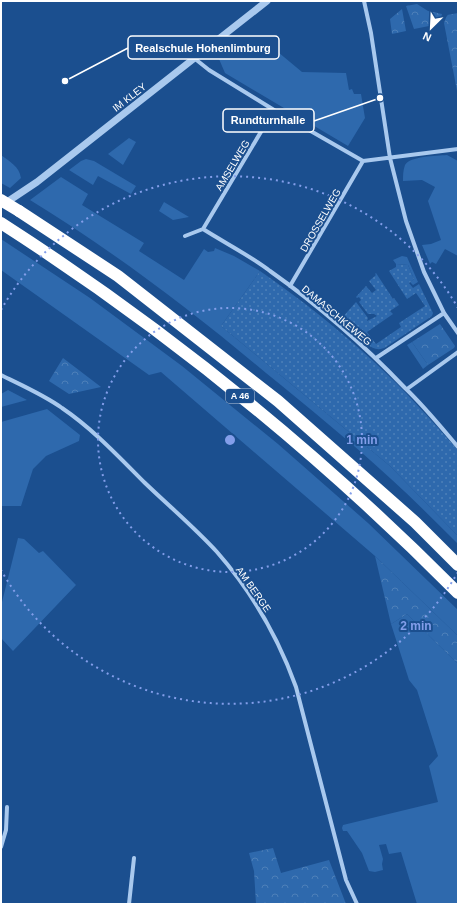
<svg xmlns="http://www.w3.org/2000/svg" width="459" height="905" font-family="Arial,sans-serif">
	<defs>
		<pattern id="forest-crowns" width="20" height="18" patternUnits="userSpaceOnUse"><rect width="20" height="18" fill="#2e69ad"/><path d="M2 6a3 3 0 1 1 6 0M12 15a3 3 0 1 1 6 0" fill="none" stroke="#4d80b9"/></pattern>
		<pattern id="garden-dots" width="8" height="8" patternUnits="userSpaceOnUse"><rect width="8" height="8" fill="#2e69ad"/><path d="M2 2h.1M6 6h.1" fill="none" stroke="#4d80b9" stroke-width="1.8" stroke-linecap="round"/></pattern>
	</defs>
	<rect width="100%" height="100%" fill="#1b4f8f"/>
	<!-- grass -->
	<path fill="#2e69ad" d="M243,37L252,45L260,37L302,72L346,73L349,90L352,89L354,94H361L365,118L348,146L225,73L219,59L222,52Z
		M129,138L136,142L123,165L108,154Z
		M1,155C10,162 19,166 21,178L10,188L1,183Z
		M447,155L458,161V256L445,249L436,264L432,262L430,264L422,245L431,244L441,240L428,201L435,187L422,180L403,181C403,176 403,170 405,165C410,156 436,156 447,155Z
		M86,159L94,161L136,186L131,194L98,176L93,185L69,170L81,161Z
		M61,177L88,194L82,205L144,243L139,251L184,280L204,249L208,252L214,251L215,248L234,256L260,271L221,326L390,466L458,536V544C436,522 414,500 391,479C351,442 308,407 266,373C191,310 113,251 30,200Z
		M164,202L189,217L173,220L159,211Z
		M1,239L90,298L182,366L278,444L368,523L458,610V636L375,556L161,372L149,375L1,270Z
		M402,256L407,257L418,282L413,285L410,282L414,279L408,265L396,264L393,260Z
		M412,342L428,365L423,369L407,345Z
		M8,390L27,400L1,407V394Z
		M47,409L80,435L79,441L46,456L33,469L21,506H1V422Z
		M18,538L24,539L39,553L43,551L76,585L13,651L1,638V606Z
		M407,614L458,664V904H417L401,852L389,854L386,844L379,845L383,859L382,864L383,870L375,872L369,871L362,853L347,831H343L342,828L343,825L438,802L429,766L438,756L417,690L409,680L391,624Z"/>
	<!-- forest -->
	<path fill="url(#forest-crowns)" d="M417,4L428,11L442,14L439,24L414,29L406,6Z
		M402,9L406,31L392,34L390,19Z
		M458,13V96L444,23L447,15Z
		M440,324L455,346L454,348L428,365L412,342Z
		M63,358L101,387L69,394L49,381Z
		M375,556L458,636V664L407,614L391,624Z
		M273,848L281,873L329,860L346,904H256L254,871L249,853Z"/>
	<!-- garden -->
	<path fill="url(#garden-dots)" d="M396,264L408,265L414,279L409,283L413,288L419,284L433,313L432,316L386,347C379,351 373,349 367,344V343L363,339L366,335L360,330L356,333L341,319L356,302L368,318L367,321L377,316L374,314H368L359,302L361,300L359,297L357,298L356,297L366,286L372,293L376,290L369,281L376,275L375,274L376,273L393,299L394,298L399,305L390,311L393,314L367,332L376,344L401,327L399,323L425,306L416,293L407,299L389,271L396,267Z
		M260,271C299,298 336,327 372,360C403,388 430,419 458,450V536L390,466L221,326Z"/>
	<g fill="none" stroke-linecap="round" stroke-linejoin="round">
		<!-- minor -->
		<path stroke="#a9c9ee" stroke-width="4" d="M364,1L371,33L390,158L406,221L424,272L444,313L458,333
			M194,58L209,70L274,110L363,161L458,149
			M203,229L274,110
			M185,236L203,229C225,243 249,255 270,271C318,305 364,345 405,388C424,406 441,427 458,447
			M290,286L363,161
			M376,358L444,313
			M1,375C21,385 44,395 62,408C93,429 119,457 145,483C169,506 195,528 217,552C252,592 278,637 296,687L346,880L357,904
			M407,389L458,352
			M1,847L6,830L7,807
			M129,904L134,858"/>
		<!-- tertiary -->
		<path stroke="#a9c9ee" stroke-width="7" d="M4,204L37,182L267,1"/>
		<!-- motorway -->
		<path stroke="#fff" stroke-width="12" d="M19,211L118,276L278,401L415,522L458,565
			M1,223C166,329 320,454 458,593"/>
		<!-- motorway-bridge -->
		<path stroke="#fff" stroke-width="12" d="M1,200L19,211"/>
	</g>
	<!-- distance rings -->
	<g fill="none" stroke="#839eea" stroke-width="2" stroke-dasharray="2 4">
		<circle cx="230" cy="440" r="132"/>
		<path d="M458 572A263 263 0 0 1 1 570M1 310A263 263 0 0 1 458 308"/>
	</g>
	<g text-anchor="middle" stroke-width="4" stroke-linejoin="round" paint-order="stroke">
		<!-- shield labels -->
		<rect fill="#1b4f8f" stroke="#bbcadd" stroke-width="1" x="226" y="389" width="28" height="14" rx="3"/>
		<g font-size="9" font-weight="bold" fill="#fff">
			<text x="240" y="399">A 46</text>
		</g>
		<!-- street labels -->
		<g font-size="10" fill="#fff" stroke="#1b4f8f">
			<text transform="translate(129 97) rotate(-38)" y="4">IM KLEY</text>
			<text transform="translate(232 165) rotate(-59)" y="4">AMSELWEG</text>
			<text transform="translate(320 220) rotate(-60)" y="4">DROSSELWEG</text>
			<text transform="translate(337 315) rotate(40)" y="4">DAMASCHKEWEG</text>
			<text transform="translate(254 589) rotate(55)" y="4">AM BERGE</text>
		</g>
	</g>
	<circle cx="230" cy="440" r="6" fill="#839eea" stroke="#1b4f8f" stroke-width="2"/>
	<g font-size="12" text-anchor="middle" font-weight="bold" fill="#839eea" stroke="#1b4f8f" stroke-width="4" stroke-linejoin="round" paint-order="stroke">
		<text x="362" y="444">1 min</text>
		<text x="416" y="630">2 min</text>
	</g>
	<!-- callouts -->
	<path fill="none" stroke="#fff" stroke-width="1.5" d="M65 81L128 48M380 98L314 121"/>
	<g fill="#fff" stroke="#1b4f8f" stroke-width="1.5">
		<circle cx="65" cy="81" r="4"/>
		<circle cx="380" cy="98" r="4"/>
	</g>
	<g fill="#1b4f8f" stroke="#fff" stroke-width="1.5">
		<rect x="128" y="36" width="151" height="23" rx="4"/>
		<rect x="223" y="109" width="91" height="23" rx="4"/>
	</g>
	<g font-size="11" text-anchor="middle" font-weight="bold" fill="#fff">
		<text x="203" y="52">Realschule Hohenlimburg</text>
		<text x="268" y="124">Rundturnhalle</text>
	</g>
	<!-- border -->
	<rect width="459" height="905" fill="none" stroke="#ffffff" stroke-width="4"/>
	<!-- north arrow -->
	<g transform="translate(431 28) rotate(204)" stroke="#1b4f8f" stroke-width="3" paint-order="stroke">
	<path d="M0-3L7 15L0 10L-7 15Z" fill="#ffffff"/>
	<text y="-6" font-size="11" font-weight="bold" text-anchor="middle" fill="#ffffff">N</text>
	</g>
</svg>
